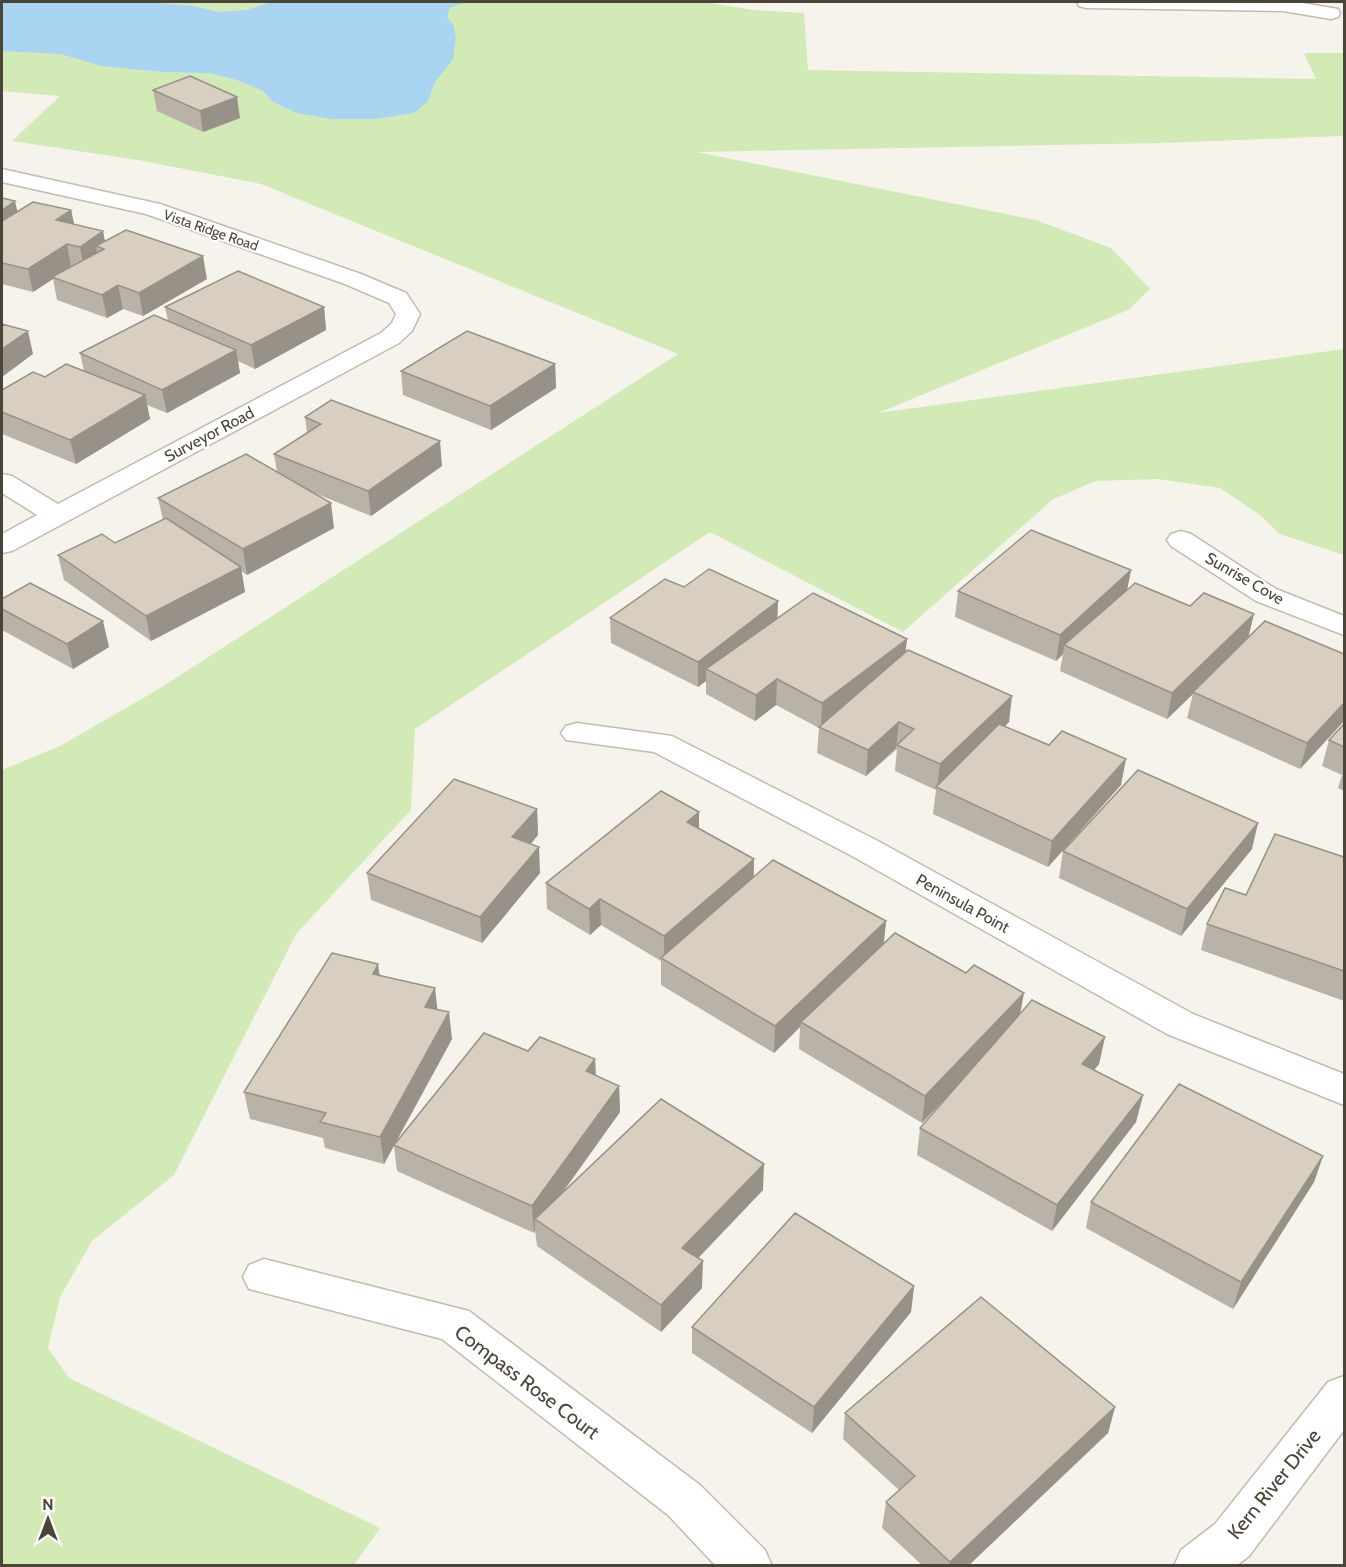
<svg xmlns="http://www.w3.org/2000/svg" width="1346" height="1567" font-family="Cabin,sans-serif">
	<rect width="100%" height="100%" fill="#f6f3ec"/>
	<!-- green -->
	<path fill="#d2eab5" d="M2,2H703L754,10L804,13L808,70L1316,79L1304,53H1344V136L1161,143L697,152L1036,220L1111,248L1150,289L1128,310L878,413L1344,349V555L1280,534L1260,515L1220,488L1158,479L1095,481L1052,500L903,632L710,532L415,729L411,810L296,934L174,1175L92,1241L60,1297L48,1348L69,1378L380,1528L354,1565L2,1566V770L62,745L162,687L678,354L261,184L138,160L12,141L60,96L2,91Z"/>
	<!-- water -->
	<path fill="#a9d4f2" d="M2,2H144L194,6L218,12L247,10L271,2H469L450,7L447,18L453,24L456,38L453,59L435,82L428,101L414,113L374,119H331L297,113L273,102L263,91L237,80L210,73L164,72L101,66L61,54L2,51Z"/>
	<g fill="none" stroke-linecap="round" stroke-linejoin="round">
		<!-- minor casing -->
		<g stroke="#c2bbae" stroke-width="3">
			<path id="minor" d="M1077,2H1296L1338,9L1340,13L1338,17L1331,19L1283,11L1086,8L1079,6Z
				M2,169L160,204L361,274L406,293L420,314L412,331L399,343L12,551L2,553V534L37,515L2,493V474L12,476L58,504L381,333L392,323L396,314L389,303L345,284L146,214L2,182Z
				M1181,531L1191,534L1276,589L1344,616V635L1256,601L1171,546L1167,540L1171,534Z
				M577,723L672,736L876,840L1193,1014L1344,1074V1105L1167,1034L852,856L654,752L566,740L561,733L566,726Z
				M264,1259L469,1311L700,1485L765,1550L772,1566H716L668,1515L442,1339L249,1289L243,1277L249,1265Z
				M1344,1376V1430L1249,1556L1236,1566H1174L1181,1550L1215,1524L1328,1382Z"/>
		</g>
		<!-- minor -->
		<use href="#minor" fill="#fff" fill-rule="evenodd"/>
	</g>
	<!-- wall -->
	<path fill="#bab2a6" d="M153,90L240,118L203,132L157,111Z
		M2,198L17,211L71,210L74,224L103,231L105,242L207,279L143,316L123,309L107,318L57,300L53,279L33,292L2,284Z
		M165,307H324L326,330L255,369L238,361L240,373L167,413L147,405L150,419L76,464L2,434V390L45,377L84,371L80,353L168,321Z
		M555,364L556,388L491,430L403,395L401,371Z
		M305,417L442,466L371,516L312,492L334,528L247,575L241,571L245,592L151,641L64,580L58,555L115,543L163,520L158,498L277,472L274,454L307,433Z
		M1131,570L1127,589L1249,637L1344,654V721L1300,769L1187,718L1193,694L1167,719L1060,671L1063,654L1056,661L955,617L958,591Z
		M684,587L778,601L777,618L907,639L905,652L1009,722L1005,726L1121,785L1048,867L933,814L936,790L895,771L897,749L866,776L817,753L819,728L776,705L755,721L706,694V681L698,687L611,643L610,618Z
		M2,599L109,647L73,669L2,630Z
		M1344,724V791L1338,788L1342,775L1322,766L1329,740Z
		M537,809L538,835L531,844L540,873L482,943L371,900L367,873Z
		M699,812V828L754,859V877L886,921L884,944L1020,1013L1105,1037L1099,1064L1094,1070L1143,1095L1136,1122L1052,1231L917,1155L920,1128L965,1077L922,1123L799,1049L800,1027L774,1053L661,985V961L601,925L590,935L547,909L546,883Z
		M1252,849L1181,936L1059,878L1063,851Z
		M1344,857V1001L1201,950L1207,924L1246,895Z
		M380,975L437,1010L452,1039L396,1141L528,1051L595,1059L596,1076L619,1086L620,1112L562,1194L763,1190L698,1258L702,1288L661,1332L537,1246L535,1230L534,1233L397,1171L394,1146L384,1164L325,1148L323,1138L250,1119L244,1092Z
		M1323,1156L1314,1182L1233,1309L1086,1228L1091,1202Z
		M914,1286L911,1312L812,1433L692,1353V1327Z
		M1115,1407L1108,1433L968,1566H923L882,1528L886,1502L899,1490L843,1439L845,1413Z"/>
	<!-- shaded-wall -->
	<path fill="#979187" d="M237,97L240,118L203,132L200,111Z
		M15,201L20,223L2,236V210Z
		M71,210L76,233L56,220Z
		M103,231L107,254L104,249L96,246L98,260L84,269L80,247Z
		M67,244L71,266L52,277L53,279L33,292L28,269Z
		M203,256L207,279L143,316L139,293Z
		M118,285L123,309L107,318L102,295Z
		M324,307L326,330L255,369L251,345Z
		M28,331L33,354L2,377V349Z
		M236,350L240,373L167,413L162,390Z
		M555,364L556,388L491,430L490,406Z
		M145,395L150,419L76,464L70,440Z
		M440,441L442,466L371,516L368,491Z
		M331,503L334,528L247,575L243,549Z
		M241,567L245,592L151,641L146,616Z
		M1131,570L1126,596L1064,645L1063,654L1056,661L1060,635Z
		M778,601L777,627L706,669V681L698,687V662Z
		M1254,614L1248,639L1193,692V694L1167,719L1172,693Z
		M103,621L109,647L73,669L67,644Z
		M907,639L904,664L821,729L822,703Z
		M777,679L776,705L755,721L756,695Z
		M1012,696L1009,722L939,789L937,788L940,764Z
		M1344,703V721L1300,769L1307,743Z
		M899,722L896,748L866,776L868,750Z
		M1126,759L1121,785L1048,867L1052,841Z
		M537,809L538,835L513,864L512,837Z
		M699,812V839L687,822Z
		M1258,823L1252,849L1181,936L1187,909Z
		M539,847L540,873L482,943L480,917Z
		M754,859L753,885L664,960V936Z
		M600,899L601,925L590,935L589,909Z
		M886,921L883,947L801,1022L800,1027L774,1053L775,1026Z
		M378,964L382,991L373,974Z
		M435,988L438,1015L425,1007Z
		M1024,993L1019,1020L922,1123L925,1096Z
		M449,1012L452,1039L384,1164L380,1137Z
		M1105,1037L1099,1064L1077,1091L1082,1064Z
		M595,1059L596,1086L586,1071Z
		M619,1086L620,1112L540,1223L535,1219V1230L534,1233L532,1206Z
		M1143,1095L1136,1122L1052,1231L1057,1205Z
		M1323,1156L1314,1182L1233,1309L1241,1282Z
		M764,1164L763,1190L682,1275V1248Z
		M703,1261L702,1288L661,1332V1305Z
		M914,1286L911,1312L812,1433L814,1407Z
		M1115,1407L1108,1433L968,1566H949L950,1562Z"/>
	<!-- building -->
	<path fill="#d8cfc1" stroke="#979187" stroke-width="1.5" d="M190,76L237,97L200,111L153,90Z
		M2,198L15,201L2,210Z
		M33,202L71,210L56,220L103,231L80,247L67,244L28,269L2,263V221Z
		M126,230L203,256L139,293L118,285L102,295L52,277L104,249L96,246Z
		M238,271L324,307L251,345L165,307Z
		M154,315L236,350L162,390L80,353Z
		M2,324L28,331L2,349Z
		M467,331L555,364L490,406L401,371Z
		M66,364L145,395L70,440L2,412V390L33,372L45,377Z
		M331,400L440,441L368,491L274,454L321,424L305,417Z
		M246,454L331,503L243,549L158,498Z
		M166,518L241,567L146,616L58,555L102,534L115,543Z
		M1031,530L1131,570L1060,635L958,591Z
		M709,569L778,601L698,662L610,618L665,579L684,587Z
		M30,583L103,621L67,644L2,609V599Z
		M1135,583L1190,606L1204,593L1254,614L1172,693L1064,645Z
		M813,593L907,639L822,703L777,679L756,695L706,669Z
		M1265,621L1344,654V703L1307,743L1193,692Z
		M908,650L1012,696L940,764L897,745L914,729L899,722L868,750L819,727Z
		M999,724L1049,745L1062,731L1126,759L1052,841L936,787Z
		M1344,724V747L1329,740Z
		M1138,770L1258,823L1187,909L1063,851Z
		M454,779L537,809L512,837L539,847L480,917L367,873Z
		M661,791L699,812L687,822L754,859L664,936L600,899L589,909L546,883Z
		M1275,834L1344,857V971L1207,924L1225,888L1246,895Z
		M773,860L886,921L775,1026L661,958Z
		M895,933L966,973L974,965L1024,993L925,1096L801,1022Z
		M332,953L378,964L373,974L435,988L425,1007L449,1012L380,1137L320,1122L326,1113L244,1092Z
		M1032,1000L1105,1037L1082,1064L1143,1095L1057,1205L920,1128Z
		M484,1033L528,1051L540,1037L595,1059L586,1071L619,1086L532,1206L394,1145Z
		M1179,1084L1323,1156L1241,1282L1091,1202Z
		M661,1099L764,1164L682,1248L703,1261L661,1305L535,1219Z
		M795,1213L914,1286L814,1407L692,1327Z
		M981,1297L1115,1407L950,1562L886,1502L915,1476L845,1413Z"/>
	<g text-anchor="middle" stroke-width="4.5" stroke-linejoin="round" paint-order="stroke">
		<!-- far-street labels -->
		<g font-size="14" fill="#4b4439" stroke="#fff">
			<text transform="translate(211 230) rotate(19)" y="5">Vista Ridge Road</text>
		</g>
		<!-- street labels -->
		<g font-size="16" fill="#4b4439" stroke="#fff">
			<text transform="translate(209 434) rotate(-28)" y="6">Surveyor Road</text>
			<text transform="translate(1245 578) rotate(30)" y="6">Sunrise Cove</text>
			<text transform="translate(963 903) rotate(29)" y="6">Peninsula Point</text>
		</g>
		<!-- near-street labels -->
		<g font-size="20" fill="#4b4439" stroke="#fff">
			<text transform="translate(527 1382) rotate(37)" y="7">Compass Rose Court</text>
			<text transform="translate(1274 1484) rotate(-51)" y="7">Kern River Drive</text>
		</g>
	</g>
	<!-- border -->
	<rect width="1346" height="1567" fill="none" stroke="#4b4439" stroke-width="6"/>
	<!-- north arrow -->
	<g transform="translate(48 1519)" stroke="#ffffff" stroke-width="4.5" paint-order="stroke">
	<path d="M0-4.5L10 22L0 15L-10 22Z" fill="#4b4439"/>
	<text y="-9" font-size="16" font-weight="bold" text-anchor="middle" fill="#4b4439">N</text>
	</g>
</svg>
